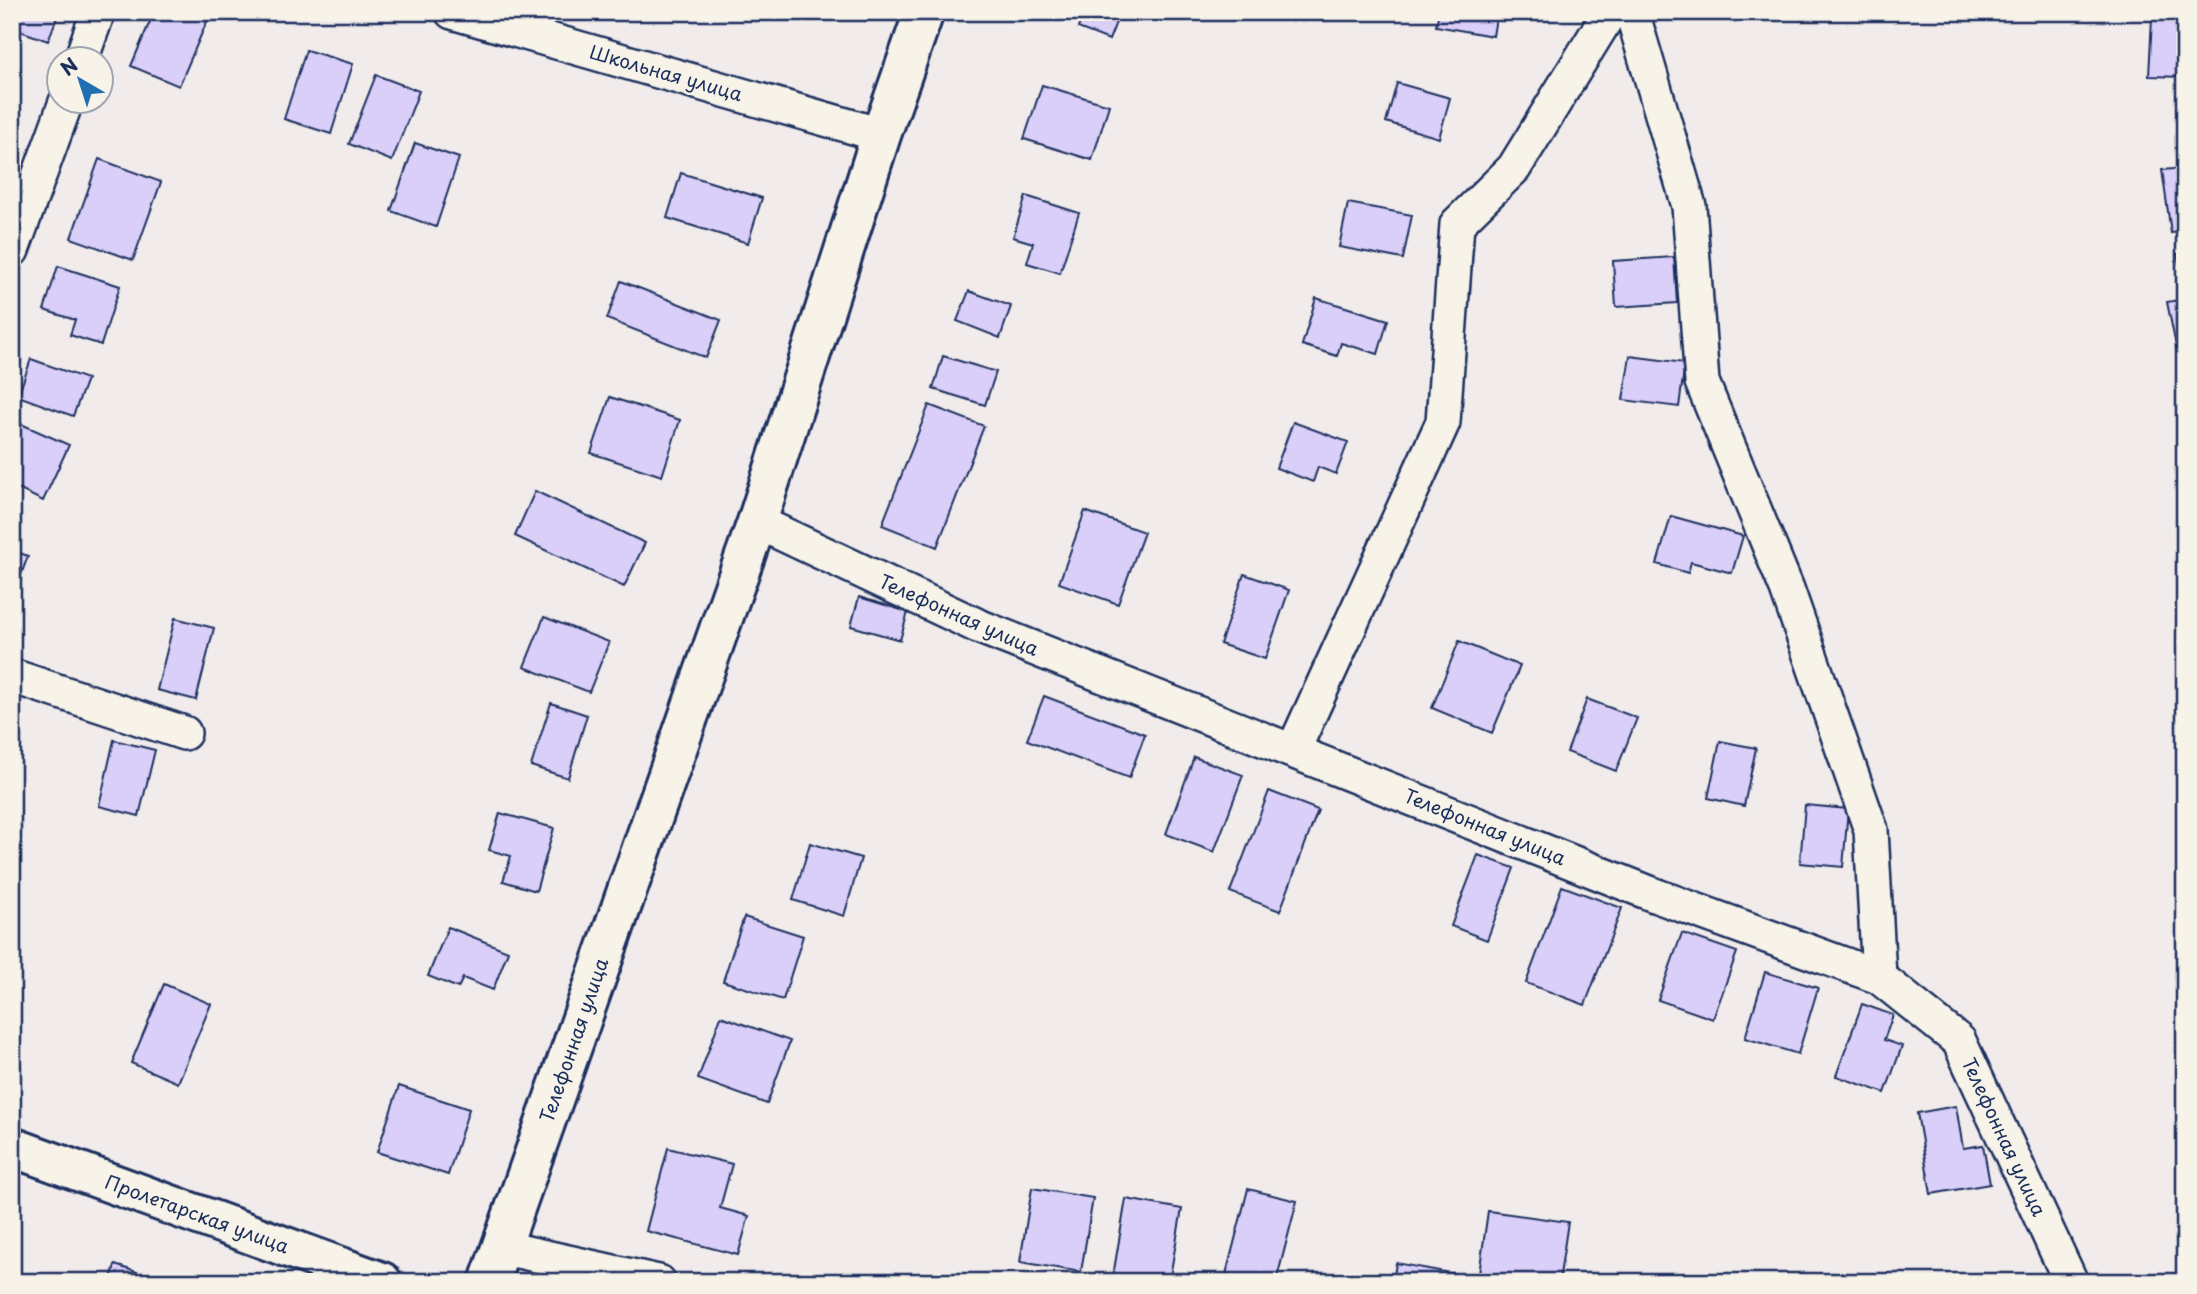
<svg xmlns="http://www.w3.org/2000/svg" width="2197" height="1294" font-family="'Playpen Sans',sans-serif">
	<rect width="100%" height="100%" fill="#f1eceb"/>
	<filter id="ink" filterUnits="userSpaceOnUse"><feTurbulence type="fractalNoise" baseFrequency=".0143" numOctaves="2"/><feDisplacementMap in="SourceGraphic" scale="14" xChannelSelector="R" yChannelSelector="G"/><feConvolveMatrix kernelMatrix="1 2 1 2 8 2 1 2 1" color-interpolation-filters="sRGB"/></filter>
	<g filter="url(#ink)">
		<!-- building -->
		<path fill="#dacff8" stroke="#1b2f5e" stroke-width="2" d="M12,12H59L48,41L12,28Z
			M154,12H191L208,19L179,86L131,66Z
			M1076,12H1120L1109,40L1078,28L1083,15Z
			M1439,12H1497L1493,36L1436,26Z
			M2152,18L2185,19V77L2149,76Z
			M306,50L353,64L331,134L284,119Z
			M376,75L419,91L392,161L349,144Z
			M1397,83L1450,98L1439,138L1386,122Z
			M1042,85L1109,105L1092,160L1024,139Z
			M415,143L459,158L436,227L391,211Z
			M99,159L161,182L133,260L71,238Z
			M2185,168V231L2171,233L2162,170Z
			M681,173L762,198L748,243L667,218Z
			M1026,196L1079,213L1060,273L1027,263L1033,243L1013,237Z
			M1348,203L1412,215L1403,259L1339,247Z
			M2185,252V286H2184L2177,254Z
			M1674,257L1677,303L1616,307L1613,261Z
			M58,266L120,286L101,345L70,335L75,320L44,310Z
			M621,281L721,320L706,358L607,319Z
			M969,291L1011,306L1000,338L957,321Z
			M1316,298L1388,320L1378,354L1341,343L1337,356L1302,345Z
			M2185,299V350L2177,351L2167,302Z
			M943,356L996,372L985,405L933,389Z
			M1630,356L1685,363L1679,407L1623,400Z
			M31,359L87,379L73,416L18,396Z
			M610,397L680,420L662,476L591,453Z
			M929,405L984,426L937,547L882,525Z
			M12,420L69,445L43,501L12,486Z
			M1293,422L1348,442L1336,474L1318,467L1313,482L1276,468Z
			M535,491L645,543L624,587L515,536Z
			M1085,511L1144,532L1118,604L1059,583Z
			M1671,516L1743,536L1732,573L1691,562L1688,573L1657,564Z
			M12,550L28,556L12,599Z
			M1244,574L1289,590L1265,659L1220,644Z
			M859,597L908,612L900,640L851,626Z
			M544,617L609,642L589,692L524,667Z
			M175,618L214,628L196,700L157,690Z
			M1459,641L1520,666L1492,733L1432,708Z
			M1044,696L1145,734L1129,778L1027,740Z
			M1587,699L1637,718L1616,771L1567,752Z
			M551,703L587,715L568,778L531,766Z
			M114,740L155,750L139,816L99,806Z
			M1720,741L1756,748L1744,806L1708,798Z
			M1194,757L1243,775L1214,852L1166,834Z
			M1269,791L1318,810L1280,911L1230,892Z
			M1805,805L1848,809L1843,867L1800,863Z
			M500,813L554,828L536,891L503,881L511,856L489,850Z
			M810,843L861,858L844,916L793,900Z
			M1478,855L1514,868L1487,940L1451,926Z
			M1562,886L1622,908L1585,1005L1526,983Z
			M744,917L803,936L783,1000L723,981Z
			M448,927L508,951L493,990L463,978L458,988L428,976Z
			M1682,933L1737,952L1713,1019L1658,1000Z
			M1765,972L1818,988L1798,1054L1745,1038Z
			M164,984L211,1004L178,1083L131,1063Z
			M1862,1004L1893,1015L1884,1040L1902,1046L1885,1093L1836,1076Z
			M721,1016L790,1041L767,1104L698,1079Z
			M399,1086L469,1109L448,1175L377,1152Z
			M1956,1106L1963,1148L1983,1145L1990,1184L1931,1194L1917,1113Z
			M668,1148L732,1164L720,1208L749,1216L738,1255L646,1231Z
			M1032,1188L1093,1198L1081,1272L1020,1262Z
			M1248,1189L1297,1201L1276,1282H1224Z
			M1126,1199L1182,1209L1169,1282H1143L1113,1276Z
			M1488,1211L1568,1222L1559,1282H1537L1479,1274Z
			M1396,1263L1461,1275L1460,1282H1393Z
			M115,1265L168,1282H110Z"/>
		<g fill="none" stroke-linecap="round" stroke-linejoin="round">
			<!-- street casing -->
			<g stroke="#1b2f5e" stroke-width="38">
				<path id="street" d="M452,12L881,135
					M1632,12L1689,206L1702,382L1787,589L1871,830L1879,977
					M81,60L98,12
					M12,250L66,102
					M757,522L978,626L1657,896L1879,977L1959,1041L2071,1282
					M12,676L184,733
					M1293,751L1443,422L1457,224L1514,168L1610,12
					M500,1247L659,1282"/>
			</g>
			<!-- secondary casing -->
			<g stroke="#1b2f5e" stroke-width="44">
				<path id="secondary" d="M12,1147L382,1282
					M489,1282L757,522L881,135L924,12"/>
			</g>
			<!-- street -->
			<use href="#street" stroke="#f7f3e8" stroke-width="33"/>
			<!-- secondary -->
			<use href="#secondary" stroke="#f7f3e8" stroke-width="38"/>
		</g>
	</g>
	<g text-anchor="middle" stroke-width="5" stroke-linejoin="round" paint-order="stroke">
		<!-- street labels -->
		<g font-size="19" fill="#1b2f5e" stroke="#f7f3e8">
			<text transform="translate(666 73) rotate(16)" y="7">Школьная улица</text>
			<text transform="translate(959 615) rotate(24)" y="7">Телефонная улица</text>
			<text transform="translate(1485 827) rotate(22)" y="7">Телефонная улица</text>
			<text transform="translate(574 1040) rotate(-71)" y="7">Телефонная улица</text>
			<text transform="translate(2004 1137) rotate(65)" y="7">Телефонная улица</text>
			<text transform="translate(197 1214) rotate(20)" y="7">Пролетарская улица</text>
		</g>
	</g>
	<!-- margin -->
	<rect width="2197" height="1294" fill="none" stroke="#f7f3e8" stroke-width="42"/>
	<rect x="21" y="21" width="2155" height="1252" fill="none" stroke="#1b2f5e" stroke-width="2.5" filter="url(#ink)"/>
	<!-- north arrow -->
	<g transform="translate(80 80) rotate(321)"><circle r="33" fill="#f7f3e8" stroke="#9fa5b1" stroke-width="2"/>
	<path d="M0-5L12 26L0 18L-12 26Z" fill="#1f6fb2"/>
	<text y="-10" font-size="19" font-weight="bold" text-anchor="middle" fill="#1b2f5e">N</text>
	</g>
</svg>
